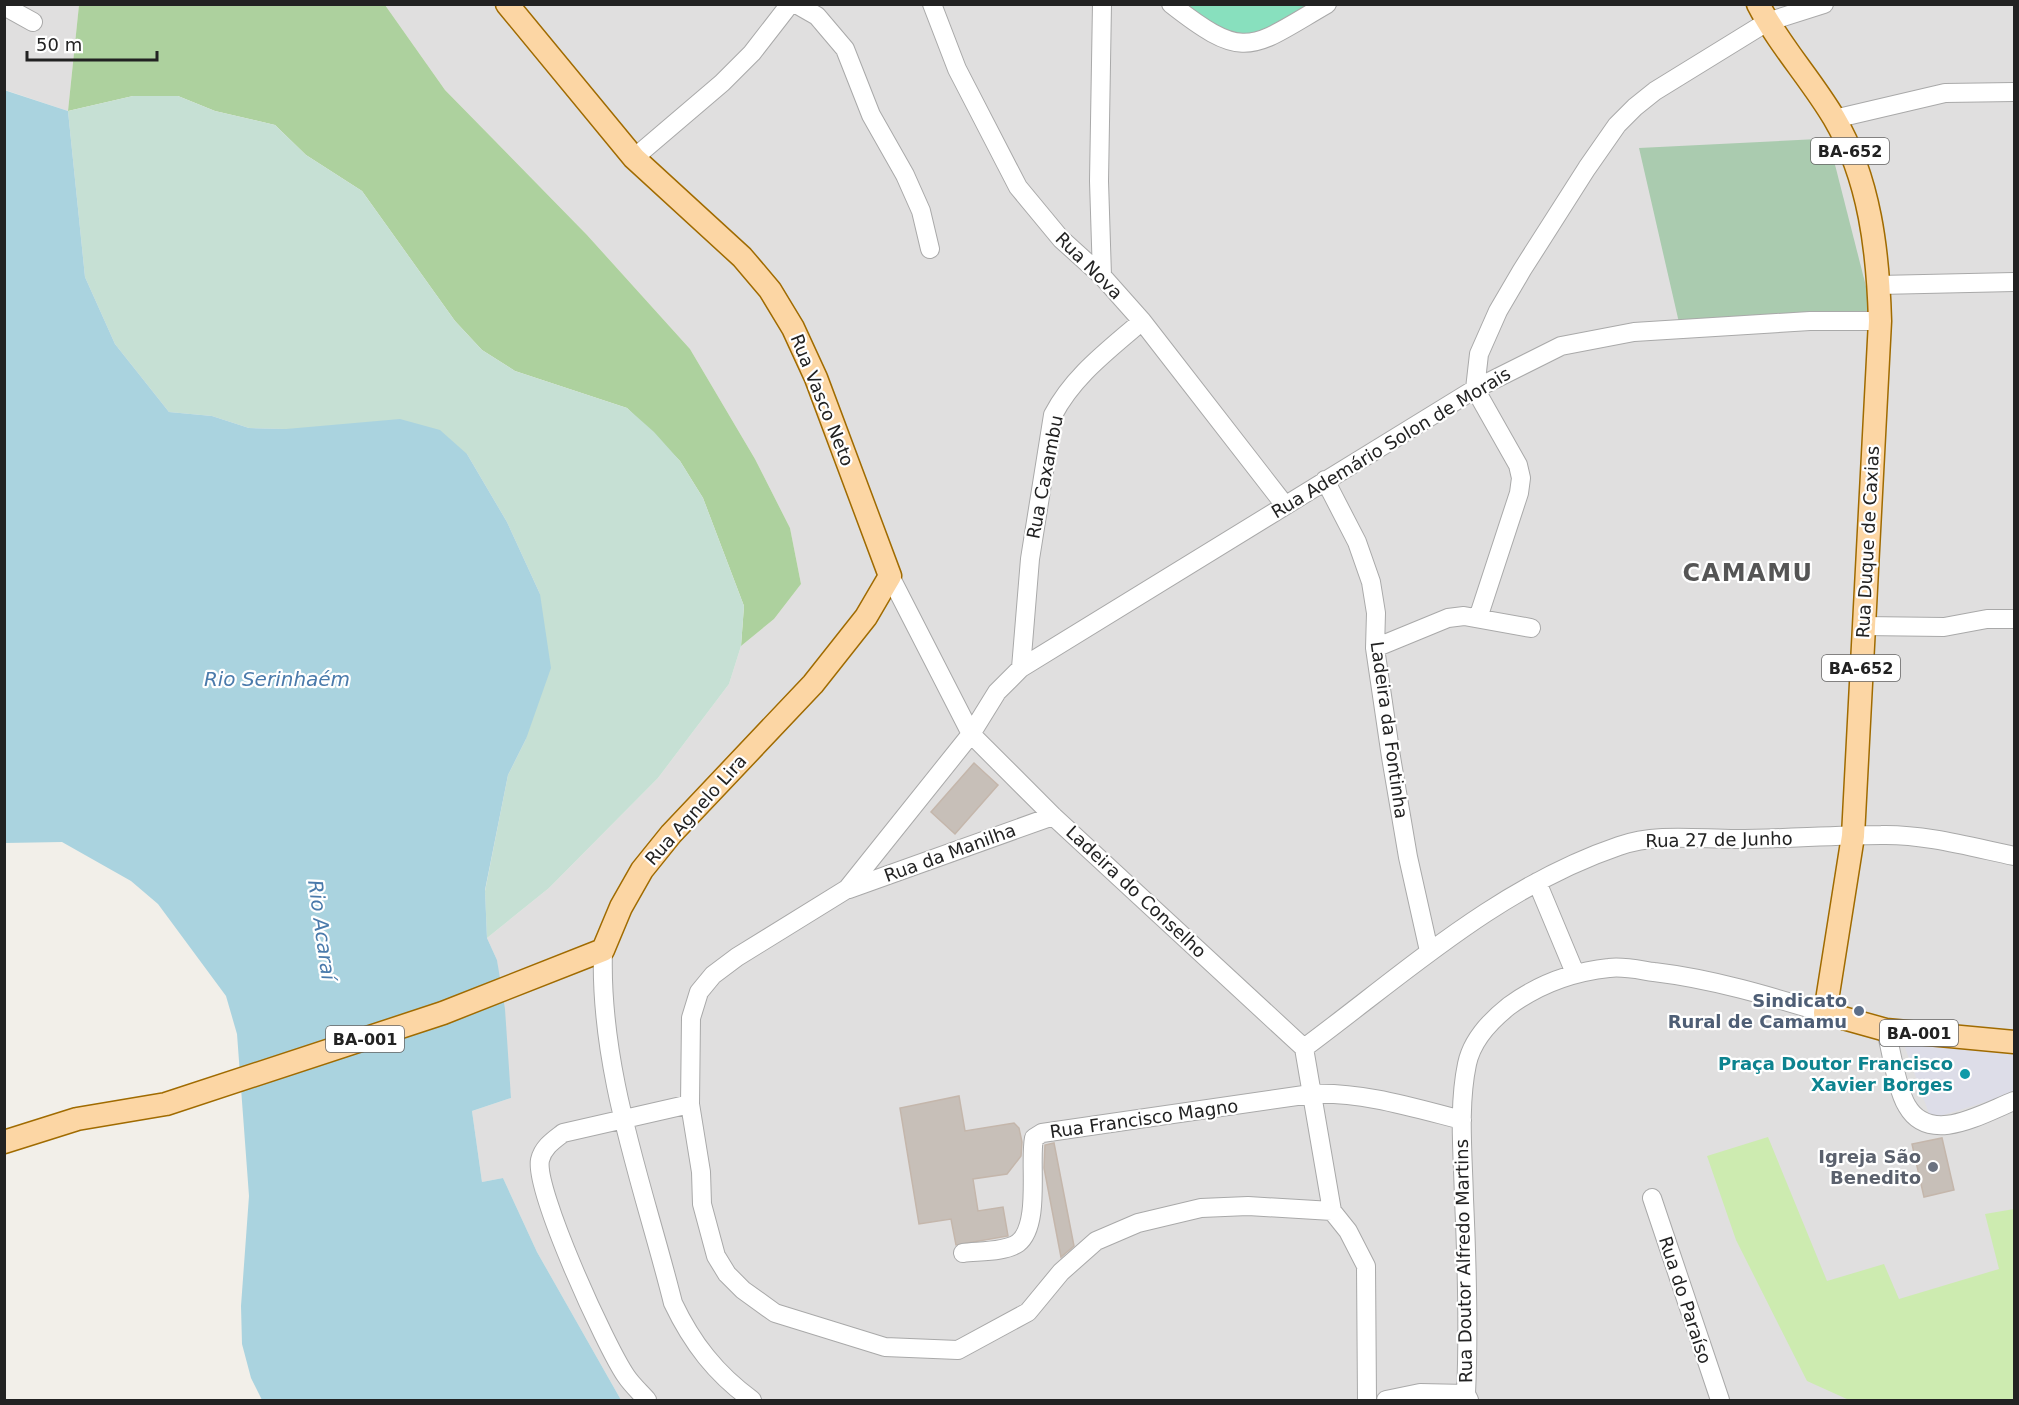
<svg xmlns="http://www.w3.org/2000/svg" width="2019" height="1405" font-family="'DejaVu Sans',sans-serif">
	<rect width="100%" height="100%" fill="#f2efe9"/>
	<!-- residential -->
	<path fill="#e0dfdf" d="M5,5H79L68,111L5,90Z
		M385,5H2014V1400H621L537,1252L503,1178L482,1182L472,1111L511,1098L497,960L487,938L549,888L658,778L729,684L741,646L774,619L801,584L790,528L755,459L690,349L587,235L445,90Z"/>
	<!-- grass -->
	<path fill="#cdebb0" d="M1768,1137L1827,1281L1884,1264L1899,1299L1999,1269L1985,1214L2014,1209V1399L1849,1400L1807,1381L1736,1240L1707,1156Z"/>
	<!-- forest -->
	<path fill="#add19e" d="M79,5H385L445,90L587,235L690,349L755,459L790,528L801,584L774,619L741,646L744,606L703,498L680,461L627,408L515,371L482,350L455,321L362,191L306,155L275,125L215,111L178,96H133L68,111Z"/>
	<!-- wetland -->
	<path fill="#c6e0d4" d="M133,96H178L215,111L275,125L306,155L362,191L455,321L482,350L515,371L627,408L654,432L680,461L703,498L744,606L741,646L729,684L658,778L549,888L487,938L485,891L508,775L526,739L540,594L507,522L467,454L286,429L249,428L212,416L169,412L115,344L85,277L68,111Z"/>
	<!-- cemetery -->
	<path fill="#aacbaf" d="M1818,139L1831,149L1872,310L1868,317L1680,327L1639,148Z"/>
	<!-- pitch -->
	<path fill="#88e0be" d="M1182,5H1307L1253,36L1216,28Z"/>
	<!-- plaza -->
	<path fill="#dddde8" d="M1903,1042L2014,1055V1093L1931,1119Z"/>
	<!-- water -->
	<path fill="#aad3df" d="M4,90L68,111L85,277L115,344L169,412L212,416L249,428L286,429L400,419L440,430L467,454L507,522L540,594L551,668L526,739L508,775L485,890L487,938L497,960L505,1009L511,1098L472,1111L482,1182L503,1178L537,1252L621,1400H262L251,1378L242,1344L241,1306L249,1196L237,1034L226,996L158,904L131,881L62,842L5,843Z"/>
	<!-- building -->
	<path fill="#c7bfb8" stroke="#c4b6ab" stroke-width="1.5" d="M974,763L998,785L955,834L931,812Z
		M959,1096L965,1131L1014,1123L1019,1128L1022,1142L1021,1156L1007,1174L973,1179L978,1211L1003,1207L1008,1236L956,1245L951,1219L919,1224L900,1108Z
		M1942,1138L1954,1190L1924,1197L1912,1144Z
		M1054,1143L1074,1246L1061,1257L1044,1168L1045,1145Z"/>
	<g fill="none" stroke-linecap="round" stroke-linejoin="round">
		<!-- minor casing -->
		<g stroke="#a9a9a9" stroke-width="20">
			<path id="minor" d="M796,4L817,16L845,49L871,115L905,175L921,211L930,249
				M932,4L957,69L1018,187L1061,239L1102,276L1142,321L1284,504
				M1171,4C1246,63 1251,48 1327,4
				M4,6L33,22
				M1834,119L1945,93L2014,92
				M634,158L722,83L752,53L790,4
				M1102,276L1099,181L1102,4
				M1879,285L2014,282
				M1325,480L1357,542L1371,582L1376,613L1375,648L1391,757L1408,857L1429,951
				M890,576L971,734L1053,816L1304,1048L1332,1211L1348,1231L1366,1266L1367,1400
				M1478,618L1519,493L1521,478L1518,465L1475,389L1479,354L1498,311L1522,270L1587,168L1617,125L1635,107L1655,91L1767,22L1824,4
				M1863,626L1944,627L1987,619H2014
				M1375,648L1448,618L1464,616L1531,628
				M1021,668L1030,559L1053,415C1074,375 1109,350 1142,321
				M1537,882L1575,973
				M849,889L1053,816
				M603,950C599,1071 644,1187 673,1303C692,1343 716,1374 752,1400
				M1886,1030C1891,1050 1897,1090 1907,1106C1930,1146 1983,1113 2014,1101
				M1304,1048C1404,974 1498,887 1619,846C1656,833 1697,839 1736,839C1784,839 1832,835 1881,835C1925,834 1971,847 2014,856
				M1652,1198L1720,1400
				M1332,1211L1248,1206L1201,1208L1138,1223L1096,1241L1061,1272L1028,1312L958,1350L885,1347L775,1313L743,1290L727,1274L716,1256L702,1204L701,1172L690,1104L691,1018L699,992L713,975L737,957L847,889L971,734L997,692L1021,668L1475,389L1561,346L1634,332L1810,321H1880
				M963,1253C978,1251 1006,1252 1018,1243C1041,1225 1029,1162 1034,1138L1042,1133L1311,1094C1364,1092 1411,1107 1462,1120
				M647,1400C640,1392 632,1385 626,1376C606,1347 534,1190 540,1160C543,1147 554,1140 563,1133L690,1104
				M1386,1400L1420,1393L1466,1394
				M1469,1400L1466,1394C1469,1329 1467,1264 1464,1199C1463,1155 1458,1107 1467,1064C1472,1040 1490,1021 1509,1006C1539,984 1571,972 1609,968C1623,966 1640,970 1654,972C1713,979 1769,996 1825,1013"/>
		</g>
		<!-- major casing -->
		<g stroke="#a06b00" stroke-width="25">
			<path id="major" d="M1758,4C1779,45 1811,79 1834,118C1870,179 1878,252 1880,321L1853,836L1825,1013L1886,1030L2014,1042
				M4,1142L77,1119L166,1104L443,1013L603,950L621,907L642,870L671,834L813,684L866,617L890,576L816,378L793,328L770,290L742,257L634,158L507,4"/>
		</g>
		<!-- minor -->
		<use href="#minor" stroke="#fff" stroke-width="18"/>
		<!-- major -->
		<use href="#major" stroke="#fcd6a4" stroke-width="22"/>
	</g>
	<!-- markers -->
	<circle fill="#5c6f8a" stroke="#fff" stroke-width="2" cx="1859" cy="1011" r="6"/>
	<circle fill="#0f9aa8" stroke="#fff" stroke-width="2" cx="1965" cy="1074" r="6"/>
	<circle fill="#6b7280" stroke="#fff" stroke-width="2" cx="1933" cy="1167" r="6"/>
	<g text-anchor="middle" stroke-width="4.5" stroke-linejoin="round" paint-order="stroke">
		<!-- shield labels -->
		<g fill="#fff" stroke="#646464" stroke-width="1.5">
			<rect x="1811" y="138" width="78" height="26" rx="4.5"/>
			<rect x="1822" y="655" width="78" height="26" rx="4.5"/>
			<rect x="1880" y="1020" width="78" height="26" rx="4.5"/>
			<rect x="326" y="1026" width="78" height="26" rx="4.5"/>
		</g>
		<g font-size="16" font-weight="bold" fill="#222">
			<text x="1850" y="157">BA-652</text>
			<text x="1861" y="674">BA-652</text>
			<text x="1919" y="1039">BA-001</text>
			<text x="365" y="1045">BA-001</text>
		</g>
		<!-- street labels -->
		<g font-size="18" fill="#222" stroke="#fff">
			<text transform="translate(1089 266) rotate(45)" y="6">Rua Nova</text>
			<text transform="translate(822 400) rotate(68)" y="6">Rua Vasco Neto</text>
			<text transform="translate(1391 443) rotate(-31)" y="6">Rua Ademário Solon de Morais</text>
			<text transform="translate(1045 477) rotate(-79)" y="6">Rua Caxambu</text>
			<text transform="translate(1868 542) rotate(-87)" y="6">Rua Duque de Caxias</text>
			<text transform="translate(1389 730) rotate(82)" y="6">Ladeira da Fontinha</text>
			<text transform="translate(696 810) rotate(-48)" y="6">Rua Agnelo Lira</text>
			<text transform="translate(1719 840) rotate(-1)" y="6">Rua 27 de Junho</text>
			<text transform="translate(950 853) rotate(-20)" y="6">Rua da Manilha</text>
			<text transform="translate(1136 892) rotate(43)" y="6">Ladeira do Conselho</text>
			<text transform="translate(1144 1119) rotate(-8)" y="6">Rua Francisco Magno</text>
			<text transform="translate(1464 1261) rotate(-91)" y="6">Rua Doutor Alfredo Martins</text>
			<text transform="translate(1685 1300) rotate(72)" y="6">Rua do Paraíso</text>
		</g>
		<!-- service labels -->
		<g font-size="18" font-weight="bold" fill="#4e5e75" stroke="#fff" text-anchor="end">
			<text x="1847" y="1007">Sindicato<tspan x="1847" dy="21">Rural de Camamu</tspan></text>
		</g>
		<!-- culture labels -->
		<g font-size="18" font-weight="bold" fill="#0d838f" stroke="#fff" text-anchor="end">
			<text x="1953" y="1070">Praça Doutor Francisco<tspan x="1953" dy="21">Xavier Borges</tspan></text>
		</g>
		<!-- worship labels -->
		<g font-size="18" font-weight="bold" fill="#5b616d" stroke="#fff" text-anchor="end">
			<text x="1921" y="1163">Igreja São<tspan x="1921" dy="21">Benedito</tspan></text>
		</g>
		<!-- water labels -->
		<g font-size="20" font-style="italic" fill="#4a7aab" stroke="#fff">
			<text x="277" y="686">Rio Serinhaém</text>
			<text transform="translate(322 930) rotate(82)" y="7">Rio Acaraí</text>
		</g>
		<!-- district labels -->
		<g font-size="24" font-weight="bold" letter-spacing="1.5" fill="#555" stroke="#fff">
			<text x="1748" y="581">CAMAMU</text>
		</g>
	</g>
	<!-- border -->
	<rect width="2019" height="1405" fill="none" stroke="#222222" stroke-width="12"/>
	<!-- scale -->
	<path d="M27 51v9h130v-9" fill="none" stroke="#222222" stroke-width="3"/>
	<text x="36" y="51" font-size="18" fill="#222222" stroke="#ffffff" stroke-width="4.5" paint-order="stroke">50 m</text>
</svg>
